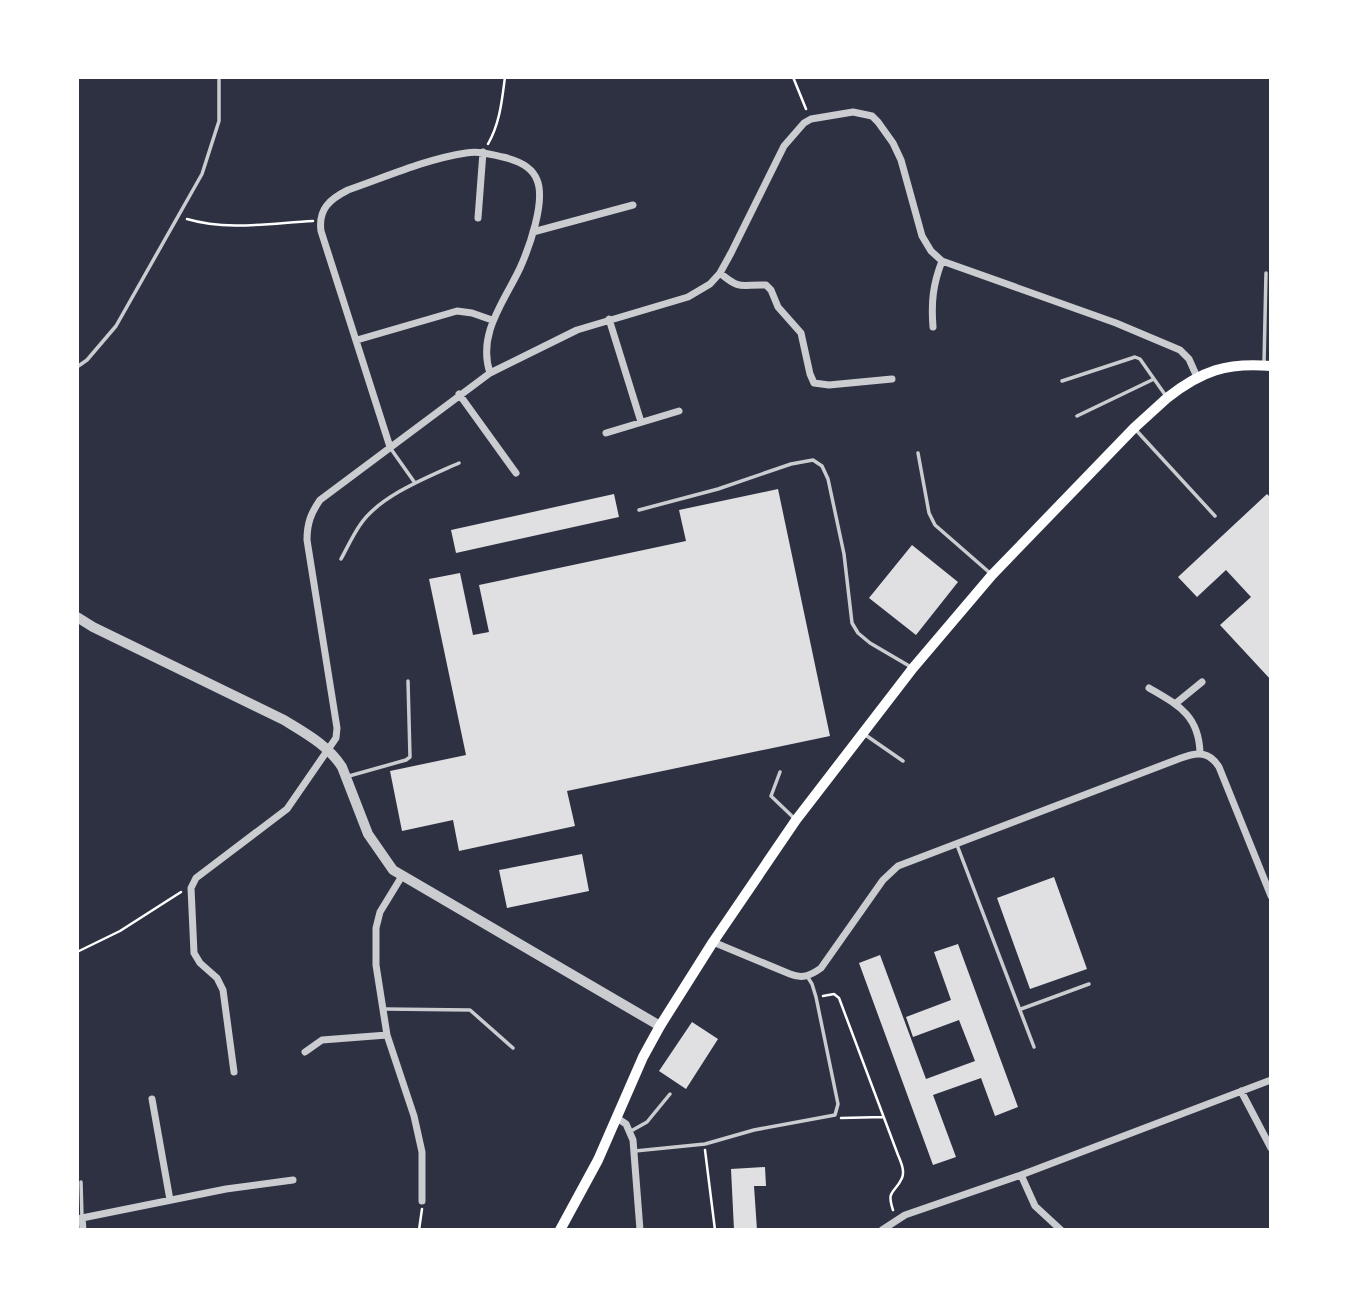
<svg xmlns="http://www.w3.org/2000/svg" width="1348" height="1307" font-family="'Open Sans',sans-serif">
	<rect width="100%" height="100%" fill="#2d3142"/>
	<!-- building -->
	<path fill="#e0e0e3" d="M778,489L830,736L567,791L575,826L459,851L453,820L402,831L390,771L466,755L429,579L460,573L473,635L489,632L479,585L686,541L679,510Z
		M614,494L619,517L456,553L451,530Z
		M1267,494L1271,498V680L1220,625L1251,597L1226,570L1197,597L1178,577Z
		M912,545L958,582L916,635L869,598Z
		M582,854L589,891L507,908L499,870Z
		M1054,877L1087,969L1030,989L997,898Z
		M958,944L1018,1107L995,1116L981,1078L933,1095L956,1157L933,1165L859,963L880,955L926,1079L975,1061L959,1020L913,1037L906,1017L951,1000L934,952Z
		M692,1022L718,1039L686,1089L659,1071Z
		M765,1167L766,1186H754L757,1230H734L731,1169Z"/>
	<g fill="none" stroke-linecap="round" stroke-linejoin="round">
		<!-- path -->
		<path stroke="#fff" stroke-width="2.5" d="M793,77L806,109
			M488,144C500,123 502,100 505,77
			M187,219C227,231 272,223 313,221
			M77,952L120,931L181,892
			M823,996L834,994L839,998L898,1155C901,1162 905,1171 902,1178C895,1194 886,1189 893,1210
			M841,1118L883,1117
			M705,1150L715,1230
			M419,1230L422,1209"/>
		<!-- service -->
		<path stroke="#caccd0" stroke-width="3.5" d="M1264,363L1266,273
			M77,367L87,360L116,326L202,174L219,121V77
			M1062,381L1135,357L1140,359L1166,396
			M1077,416L1154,379
			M1135,429L1215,516
			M391,449L415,483
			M918,453L929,513L935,525L990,573
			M639,510L718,489L791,464L813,460L822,466L828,479L844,554L852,623L858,633L870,643L911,667
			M341,559C347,548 353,535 360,525C379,496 428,477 459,463
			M864,734L903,761
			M780,772L771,796L795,819
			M349,776L406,760L410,757L408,681
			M957,845L1034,1047
			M384,1009L470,1010L513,1048
			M1021,1009L1089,984
			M631,1131L647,1122L670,1094
			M635,1151L705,1144L754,1130L835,1115L838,1104L816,997L812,984L807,976
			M81,1182L82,1218"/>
		<!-- minor -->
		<path stroke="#caccd0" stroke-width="7" d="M478,218L483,152
			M533,232L633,205
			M720,273C741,291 741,284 766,285L771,290L778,307L801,333L810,374L814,383L829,385L892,379
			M609,319L641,422
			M933,327C931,302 933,284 942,261
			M357,340L457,311L472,313L492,320
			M459,394L516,473
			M606,433L679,411
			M390,447L321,231C318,209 330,199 348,190C386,177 426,159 466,153C479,151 490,154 503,157C516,160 532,166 537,180C546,201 529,248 520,268C504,302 477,334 490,373
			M1149,688C1178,705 1199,715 1200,753
			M1175,704L1202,682
			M402,876L380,912L376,928V965L387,1035L414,1116L422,1152V1201
			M713,942L790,974C802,979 810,976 821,968L883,880L898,866L1181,758C1197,752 1209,751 1219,767L1271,896
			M305,1052L322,1040L387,1035
			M234,1072L223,990L217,978L200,963L194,953L191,888L196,878L287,809L336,738L337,728L307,540C307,523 311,513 320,500L490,373L577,330L688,297L710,284L720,273L731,253L784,146L804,123L811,119L853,112L872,116L878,122L893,143L901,160L922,236L931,251L942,261L1116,323L1180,350L1189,359L1197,377
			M1241,1091L1271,1148
			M152,1099L170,1200
			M617,1118L626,1124L633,1140L640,1230
			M1021,1175L1035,1206L1061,1230
			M82,1218L226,1189L293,1180
			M78,1219L82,1218L83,1230
			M882,1230L905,1215L1021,1175L1271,1080"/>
		<!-- tertiary -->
		<path stroke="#caccd0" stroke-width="10" d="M77,617L93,627L284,720C305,733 328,745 342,767L368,834L393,870L660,1026"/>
		<!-- secondary -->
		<path stroke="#fff" stroke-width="10" d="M560,1230L598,1160L643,1057L660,1026L713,942L796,820L913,668L992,575L1134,428L1167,398C1201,371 1227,362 1271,366"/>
	</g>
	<!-- border -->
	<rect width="1348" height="1307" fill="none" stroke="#ffffff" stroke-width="158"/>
</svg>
